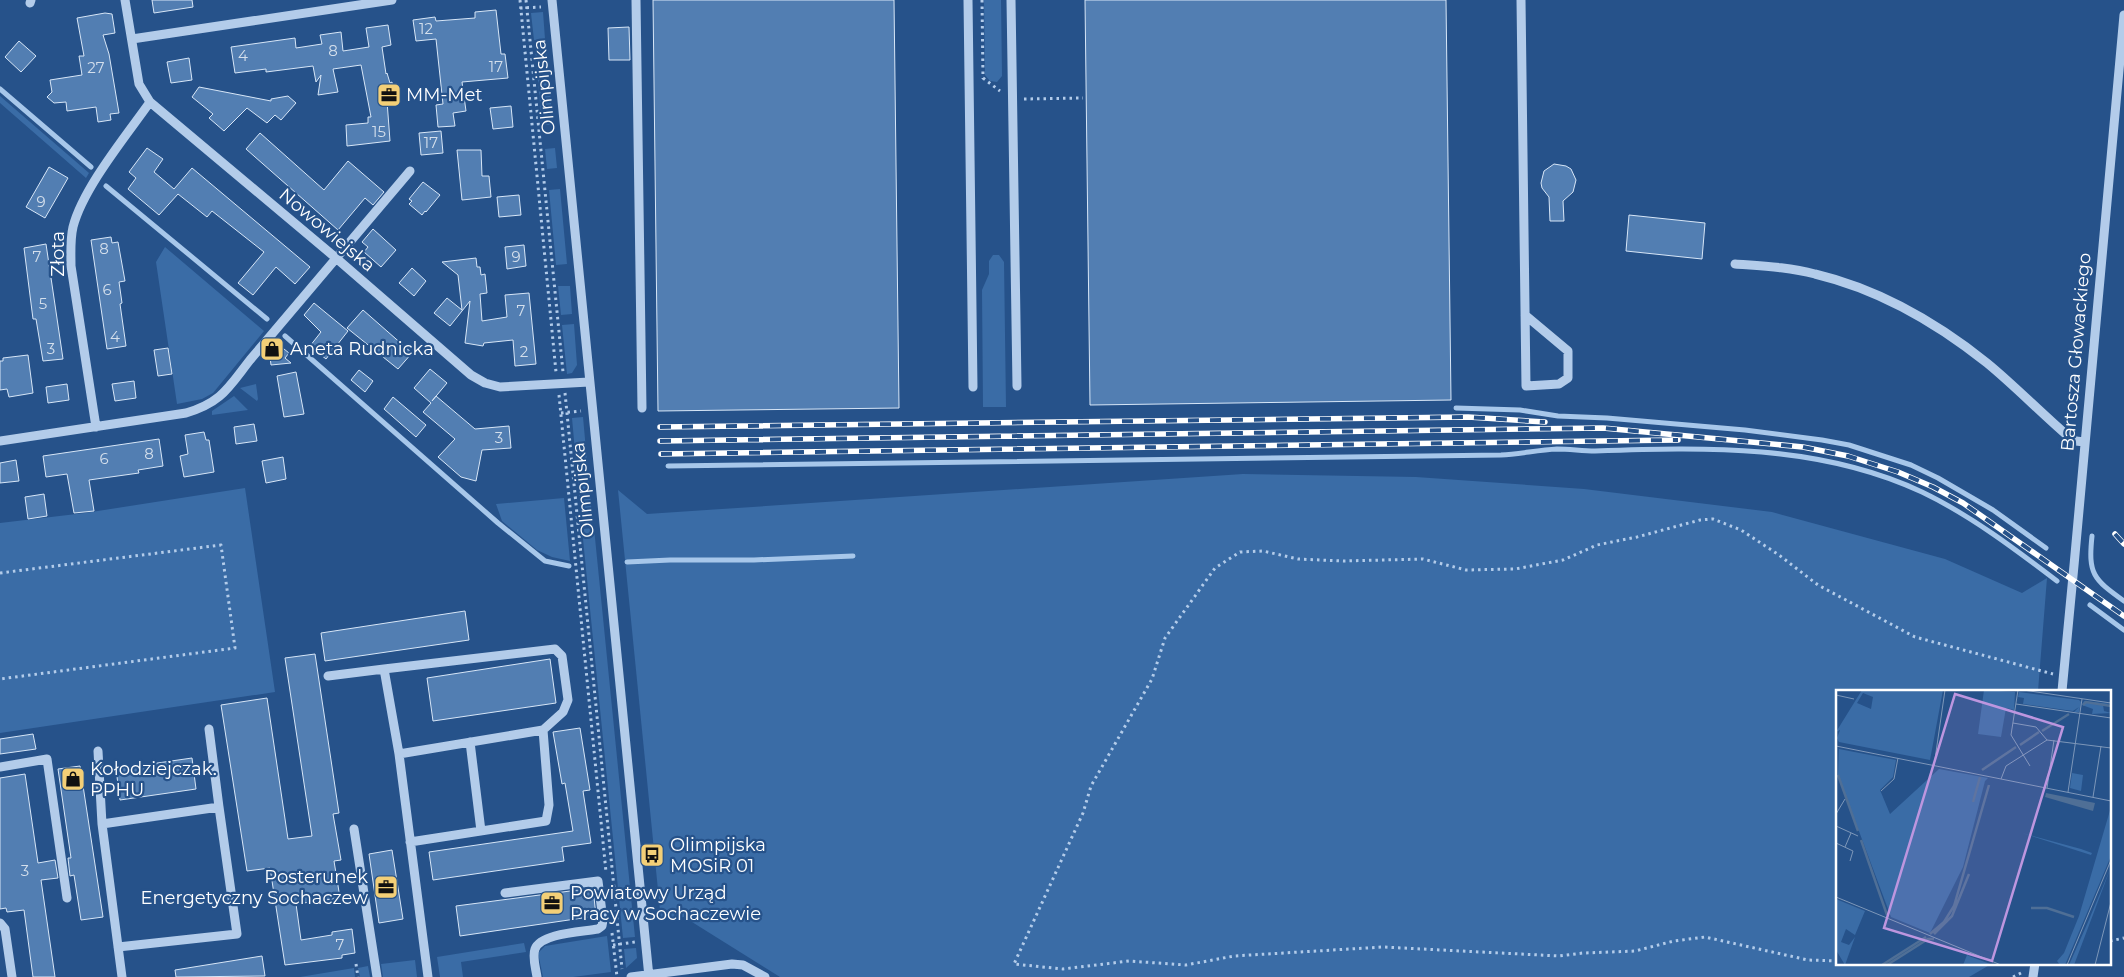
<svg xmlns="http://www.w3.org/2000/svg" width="2124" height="977" font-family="Montserrat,sans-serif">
	<rect width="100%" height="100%" fill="#26528a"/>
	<!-- green -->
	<path fill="#3a6ca6" d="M984,0H1001L1002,76L997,82L990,81L985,75Z
		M543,12L545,39L534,40L531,13Z
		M546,48L553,125H542L535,49Z
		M0,96L89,173L86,178L0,103Z
		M555,148L557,168L547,169L545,149Z
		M560,189L567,264L556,265L549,190Z
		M165,247L264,331L213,393L202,399L177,404L156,262Z
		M993,255H999L1004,262L1006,407H983L982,290L989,274V261Z
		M558,286H570L572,314L561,315Z
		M574,324L577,365L572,373L567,374L562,325Z
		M256,384L258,399L257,401L240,388Z
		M234,396L248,410L212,415V411Z
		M583,417L592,516L581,517L572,418Z
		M1243,474L1416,477L1584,489L1772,512L1945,559L2022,593L2047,578L2038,691H1838V963H1993L1969,977H780L684,917L661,920L618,490L647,514Z
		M245,488L275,692L0,733V523L85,513Z
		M564,498L570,561L552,557L537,550L502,521L496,504Z
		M594,528L635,937L623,938L582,529Z
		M607,936L611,972L573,977H543L538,953L545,946Z
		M524,943L526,952L461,962L463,977H440L437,957Z
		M636,948L637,958L626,968L624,949Z
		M415,960L417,977H383L381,964Z
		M368,966L370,977H360L358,968Z
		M354,968L355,977H300Z"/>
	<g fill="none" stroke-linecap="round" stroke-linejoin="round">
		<!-- stream -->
		<path stroke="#a7c7ea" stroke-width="5" d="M0,89L91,167
			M106,186L267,319
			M285,336L498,523L545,561L569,566
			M1456,408L1520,410L1558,416L1607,418L1745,430L1822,440L1849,445L1911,465L1938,478L1993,510L2046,548
			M668,466L1501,455C1520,454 1538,450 1557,449C1570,449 1582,451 1595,451C1705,447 1820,444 1922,492C1970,515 2015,549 2057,581
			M2092,536C2088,574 2093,579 2124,601
			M627,562L670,560H754L853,556
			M2090,605L2124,630"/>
	</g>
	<!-- building -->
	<path fill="#527eb2" stroke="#d7e6f7" d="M152,0H192L193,7L154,13Z
		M653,0H894L899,408L658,411Z
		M1085,0H1446L1451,400L1090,405Z
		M496,10L501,54H505L508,78L462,82L466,111L453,113L455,126L438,127L436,105L443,104L436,39L416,41L413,20L435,17L436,21L475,18V12Z
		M105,13L112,14L115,33L103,35L109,54L119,113L110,114L111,120L98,122L96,107L67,111L66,102L54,103L47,97L52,92L50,80L82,75L79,56H84L77,18Z
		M388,25L391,45L382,47L386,74L387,73L390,83L392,82L394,99L387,101L390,141L347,146L346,125L368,123V117H371L361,65L333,69L338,92L318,95L321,75L316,82L313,66L266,72V69L235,73L231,47L295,38L296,48L322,44L320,35L341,32L343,51L369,47L366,28Z
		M629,27L630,60H609L608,28Z
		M19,41L36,56L21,72L5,57Z
		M189,58L192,80L171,83L167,62Z
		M199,87L271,101V99L288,96L296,103L281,120L275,115L267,123L247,108L224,131L209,118L213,114L192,97Z
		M511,106L513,127L493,129L490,108Z
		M441,131L443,153L421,155L419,133Z
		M260,133L324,190L348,161L384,192L373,205L365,198L338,230L246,149Z
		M147,148L163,159L154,172L174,189L192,168L310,267L295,284L276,267L253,295L238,283L264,252L212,211L207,217L178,194L159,215L128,189L136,178L129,172Z
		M457,150H481L482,176H489L491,197L462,200Z
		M1554,164L1566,166L1571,169L1576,180L1573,192L1563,201L1564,221H1550L1549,197L1542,188L1541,183L1544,171Z
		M49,167L68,178L45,218L26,207Z
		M423,182L440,195L426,212L425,211L422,215L409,204L412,201L409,199Z
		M519,195L521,215L499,217L497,197Z
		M1629,215L1705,223L1702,259L1626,251Z
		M373,229L396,250L381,267L364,252L368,247L362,242Z
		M111,237L112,243L118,242L125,281L119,282L122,303L120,304L126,346L107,349L91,240Z
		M46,244L63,359L43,361L36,319H33L24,248Z
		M524,245L526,266L507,269L505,247Z
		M476,258L477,267H480L481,275L485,274L487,293L480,294L482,321L507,317L505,295L529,293L536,364L515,366L513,340L484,343L483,346L465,343L470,301L450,326L434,313L447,298L462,310L458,275L442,262Z
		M412,268L426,281L414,296L399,283Z
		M314,303L348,331L326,359L310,346L321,332L304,315Z
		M363,310L412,353L398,369L347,328Z
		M274,341L289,353L285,358L291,363L271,365L270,357L265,352Z
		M168,348L172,374L158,376L154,350Z
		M28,355L33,393L9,397L7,389L0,390V361H3V358Z
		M430,369L447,383L432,401L436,396L475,429L509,426L511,448L482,450L476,481L461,477L438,457L455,439L423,412L431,403L414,388Z
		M359,370L373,381L365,392L351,380Z
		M296,372L304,414L284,417L277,376Z
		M134,381L136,398L115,401L112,384Z
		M67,384L69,400L48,403L46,387Z
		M393,397L426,425L416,437L384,409Z
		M254,424L257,441L236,444L234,427Z
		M204,432L206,440H209L214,472L184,477L180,456L188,454L185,435Z
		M159,439L163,466L138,470L139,473L89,480L94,511L74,513L67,474L46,477L43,456Z
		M283,457L286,479L266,483L262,461Z
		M16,460L19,481L0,483V463Z
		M44,494L47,516L28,519L25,497Z
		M465,611L469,640L325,661L321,633Z
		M315,654L339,813L333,814L341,860L334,861L340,898L296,904L301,940L332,935V932L352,929L355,953L342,955V958L285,965L270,868L247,871L221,705L267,698L288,839L312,836L285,658Z
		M550,659L556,703L433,721L427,678Z
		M580,728L590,790L583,791L591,843L562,847L564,861L433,880L429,852L573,831L565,783L562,784L553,732Z
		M33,734L36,749L0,754V739Z
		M192,758L196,789L120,800L116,769Z
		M80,766L103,917L81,920L74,875L70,876L68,858H71L58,769Z
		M25,774L38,863L55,860L58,878L41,880L55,977H33L24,910L7,912L6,908L0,909V778Z
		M392,850L403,919L379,923L369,854Z
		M593,888L596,916L460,936L456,906Z
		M262,956L265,976L176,977L175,970Z"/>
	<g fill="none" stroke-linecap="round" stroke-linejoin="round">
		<!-- path -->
		<path stroke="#b3ccea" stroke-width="3" stroke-dasharray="2.5 4" stroke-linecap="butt" d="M520,0L556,372
			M526,0L563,372
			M982,0L983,78L1000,91
			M520,8L541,7
			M1024,99L1083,98
			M565,393L622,969
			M559,395L606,872
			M561,413L581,411
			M0,573L221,545L235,648L0,679
			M612,933L617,977
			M2110,941L2124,938
			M613,945L635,942
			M1838,961L1808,960L1705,937L1674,941L1635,951L1583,953L1559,956L1383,947L1234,956L1186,965L1129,961L1063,969L1014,964L1083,813L1091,786L1152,679L1165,638L1215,568L1240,552L1263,551L1298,559L1343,561L1423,559L1466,570L1515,569L1563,560L1597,545L1637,537L1700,520L1713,519L1741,530L1779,555L1818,585L1915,637L2053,674
			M356,964L358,977
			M2013,977L2021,973"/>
		<!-- minor -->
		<path stroke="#b3ccea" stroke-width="9" d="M125,0L139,84L150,102L336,258L471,375L485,383L500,387L589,382
			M552,0L649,977
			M636,0L642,408
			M968,0L973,387
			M1011,0L1017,386
			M1521,0L1526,386L1559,384L1568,378V351L1525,315
			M30,3L31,0
			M132,39L392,0
			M1735,264C1762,266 1789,267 1815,274C1878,289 1937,323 1987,363C2015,386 2041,413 2069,437L2076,441L2084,442
			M96,427L71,266C71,253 70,240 73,227C83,188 126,136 150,102
			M0,441L186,413C222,402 228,388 250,360L410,171
			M328,676L384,669
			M2062,691C2084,466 2103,241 2124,15
			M470,742L481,831
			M98,751L102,824L122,977
			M399,754L543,730L563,712L568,700L562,656L555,649L384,669L399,754L428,977
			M0,767L47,759L67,898
			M102,824L219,807L209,729
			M354,829L377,977
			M410,842L546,821L549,805L543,730
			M505,893L598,881L603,920L602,926L598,929C582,932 541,933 535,949C532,957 536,969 537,977
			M0,923L5,929L12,977
			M118,947L237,934L219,807
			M631,977L732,964L743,965L765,977
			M2033,977L2035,963"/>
		<!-- rail casing -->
		<g stroke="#fff" stroke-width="5.5">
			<path id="rail" d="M660,427L1468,417L1545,422
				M660,441L1603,428L1803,447L1848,456L1898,472L1933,487L1963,503L2124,616
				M661,454L1678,440
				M2115,534L2124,544"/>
		</g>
		<!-- rail -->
		<use href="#rail" stroke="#26528a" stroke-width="4" stroke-dasharray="11" stroke-linecap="butt"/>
	</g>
	<!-- icons -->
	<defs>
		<g id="office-square" transform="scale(1.25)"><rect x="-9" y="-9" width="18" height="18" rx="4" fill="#f3cf77" stroke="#26528a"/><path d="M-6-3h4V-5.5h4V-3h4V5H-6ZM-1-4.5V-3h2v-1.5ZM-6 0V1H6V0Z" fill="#111"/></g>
		<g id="shop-square" transform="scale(1.25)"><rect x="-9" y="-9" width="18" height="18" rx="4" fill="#f3cf77" stroke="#26528a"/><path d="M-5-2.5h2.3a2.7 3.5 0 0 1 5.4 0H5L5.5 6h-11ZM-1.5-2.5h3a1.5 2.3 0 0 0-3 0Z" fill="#111"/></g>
		<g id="bus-square" transform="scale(1.25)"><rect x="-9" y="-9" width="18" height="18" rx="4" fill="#f3cf77" stroke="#26528a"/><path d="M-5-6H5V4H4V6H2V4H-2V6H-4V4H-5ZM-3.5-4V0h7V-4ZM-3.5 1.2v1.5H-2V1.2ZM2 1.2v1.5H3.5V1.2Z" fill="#111"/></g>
	</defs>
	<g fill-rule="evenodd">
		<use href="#office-square" x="389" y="95"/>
		<use href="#shop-square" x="272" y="349"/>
		<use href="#shop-square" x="73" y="779"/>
		<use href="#bus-square" x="652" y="855"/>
		<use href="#office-square" x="386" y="887"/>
		<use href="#office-square" x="552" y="903"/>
	</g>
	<g text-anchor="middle" stroke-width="4.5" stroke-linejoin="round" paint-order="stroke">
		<!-- number labels -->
		<g font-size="15" fill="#d4dfec">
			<text x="426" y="34">12</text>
			<text x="333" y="56">8</text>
			<text x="243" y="61">4</text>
			<text x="496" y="72">17</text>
			<text x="96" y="73">27</text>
			<text x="379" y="137">15</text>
			<text x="431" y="148">17</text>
			<text x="41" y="207">9</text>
			<text x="104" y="254">8</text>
			<text x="37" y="262">7</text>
			<text x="516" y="262">9</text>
			<text x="107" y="295">6</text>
			<text x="43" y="309">5</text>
			<text x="521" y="316">7</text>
			<text x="115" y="342">4</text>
			<text x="51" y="354">3</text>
			<text x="524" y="357">2</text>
			<text x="499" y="443">3</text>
			<text x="149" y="459">8</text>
			<text x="104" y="464">6</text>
			<text x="25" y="876">3</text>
			<text x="340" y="950">7</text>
		</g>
		<!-- street labels -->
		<g font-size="18" fill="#fff" stroke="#26528a">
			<text transform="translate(544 87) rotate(-96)" y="6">Olimpijska</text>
			<text transform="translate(327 230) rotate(40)" y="6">Nowowiejska</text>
			<text transform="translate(58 254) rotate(-90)" y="6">Złota</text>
			<text transform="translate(2076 352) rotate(-85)" y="6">Bartosza Głowackiego</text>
			<text transform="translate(583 490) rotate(-96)" y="6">Olimpijska</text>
		</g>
		<!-- poi labels -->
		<g font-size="18" fill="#fff" stroke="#26528a" text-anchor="start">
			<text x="406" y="101">MM-Met</text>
			<text x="290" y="355">Aneta Rudnicka</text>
			<text x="90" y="775">Kołodziejczak.<tspan x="90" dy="21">PPHU</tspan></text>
			<text x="670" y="851">Olimpijska<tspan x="670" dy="21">MOSiR 01</tspan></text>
			<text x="368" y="883" text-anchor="end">Posterunek<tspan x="368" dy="21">Energetyczny Sochaczew</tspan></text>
			<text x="570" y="899">Powiatowy Urząd<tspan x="570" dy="21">Pracy w Sochaczewie</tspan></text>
		</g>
	</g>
	<!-- overview -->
	<g transform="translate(1836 690)">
		<rect width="275" height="275" fill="#26528a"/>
		<path d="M26,0H107L94,70L3,52L1,48L0,51L4,40L0,42ZM27,3L37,7L35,19L21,13ZM148,0L179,2L178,20L170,18L165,47L142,44ZM183,2L243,10L245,12L243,22H238L243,17L237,21L187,14L188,8L182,7ZM248,11L275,14L267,15L268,21L275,23L256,24L257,19L246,15ZM3,59L60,70L57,87L44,100L54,124L103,79L152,88L149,91L127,177L94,243L55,227L2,85ZM236,83L247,85L245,101L234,98ZM275,117V166L229,275H224L221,271L228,263L243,226ZM186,143L245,159L256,163L255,165ZM275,177L238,275H233L252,232ZM0,209L29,221L19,245L10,239L5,252L13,255L19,247L9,275L0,260ZM131,265L133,266L157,275H127Z" fill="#3a6ca6" fill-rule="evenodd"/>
		<path d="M210,103L259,113L257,121L209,107Z" fill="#4f6f96"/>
		<path fill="none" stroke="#4f6f96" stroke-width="2.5" d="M247,15L250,12L275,16M206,41L233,24M184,55L203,42M146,80L180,57M2,85L22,141M137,112L144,87M25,150L51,225M195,218H211L238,227M94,244L108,232L118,216L153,95M98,244L116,226L133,184M46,275L90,247M51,275L92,249H98"/>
		<path fill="none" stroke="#7d97b9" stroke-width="1" d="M182,0L175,45L194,76M187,0L275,13M0,5L18,9M180,14L275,28M177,33L200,37L211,50M0,56L275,111M98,76L109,0M165,89L170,76L211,50L275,58M211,98L218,50M45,101L58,89L62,68M232,102L246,9M257,107L265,56M0,124L9,109M0,136L22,146M0,153L17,161L14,171M9,157L15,143M0,207L165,275M231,275L275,170M259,275L275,212"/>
		<path fill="#bd96df" fill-opacity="0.15" stroke="#bd96df" stroke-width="2.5" d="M119,4L227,37L156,271L48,238Z"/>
		<rect width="275" height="275" fill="none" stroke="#fff" stroke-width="2.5"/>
	</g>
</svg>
